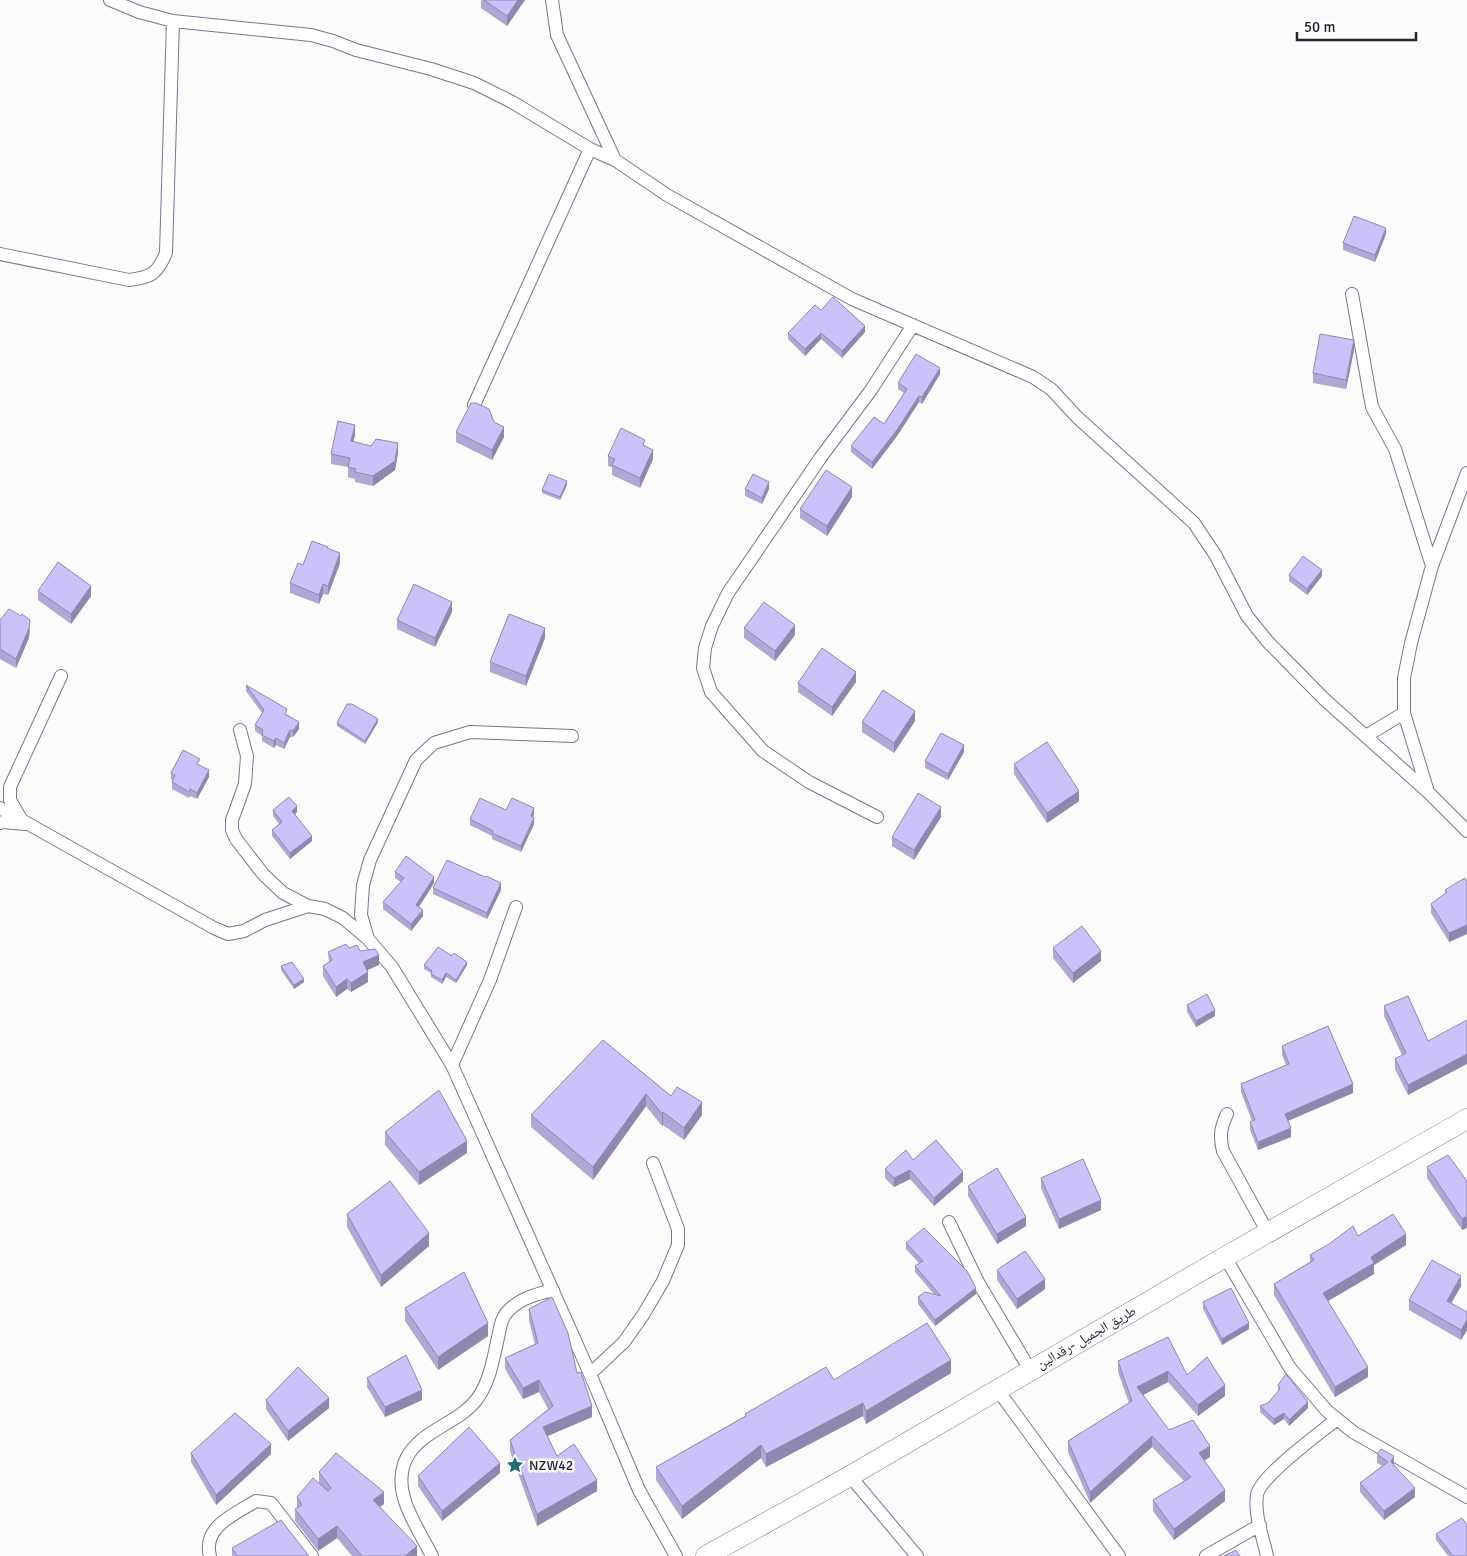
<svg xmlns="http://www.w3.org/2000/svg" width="1467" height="1556" font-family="Signika,'Noto Naskh Arabic',sans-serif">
	<rect width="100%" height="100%" fill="#fbfbfb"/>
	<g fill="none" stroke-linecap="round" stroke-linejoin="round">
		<!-- minor casing -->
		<g stroke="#797491" stroke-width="14">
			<path id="minor" d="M110,0L139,12L173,21L311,35L333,41L356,50L431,69L474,83L512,102L590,149L615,160L667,195L852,299L1033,377L1051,389L1077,417L1194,523L1216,556L1247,616L1268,642L1324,699L1428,792L1467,831
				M552,0L557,35L615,160
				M0,254L129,280C152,277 157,274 166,253L173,21
				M1352,294L1372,407L1395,449L1432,566
				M474,405L590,149
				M240,730L247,756L245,784L232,820V830L236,839L263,874L283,893L308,906L325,909L343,918L368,939L392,967L452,1065L590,1374L639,1490L676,1556
				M1366,736L1404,713
				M1428,792L1404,713V678L1411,643L1432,566L1467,473
				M0,808L214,928L228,934L244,931L265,920L308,906
				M877,817L809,782L763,751L711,692L703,668L705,648L712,626L728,593L821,457L871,390L913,325
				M21,819L10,800V787L61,676
				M0,823L3,822L25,824
				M368,939L361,915L363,885L370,860L416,760L434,743L470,732L572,736
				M452,1065L490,980L516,907
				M1227,1114C1221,1127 1219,1136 1223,1151L1268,1233
				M949,1222L978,1282L1030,1370
				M1225,1257L1290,1368L1327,1411L1353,1432L1467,1497
				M590,1374L624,1342L643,1315L663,1281L678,1245V1229L653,1163
				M997,1389L1119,1556
				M850,1476L917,1556
				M210,1556C202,1527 235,1514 256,1501L271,1503L312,1556
				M432,1556C419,1529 393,1496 404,1464C415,1431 458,1425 477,1399C489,1383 493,1361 497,1342C500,1331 500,1318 509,1310C521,1298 537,1294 553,1290
				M1206,1556L1260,1525
				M1267,1556C1263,1537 1254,1515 1257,1495C1260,1476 1320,1433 1337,1419"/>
		</g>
		<!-- primary casing -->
		<g stroke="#797491" stroke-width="21">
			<path id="primary" d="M706,1556L850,1476L1225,1257L1467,1119"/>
		</g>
		<!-- minor -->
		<use href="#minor" stroke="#fff" stroke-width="12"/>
		<!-- primary -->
		<use href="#primary" stroke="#fff" stroke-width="20"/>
	</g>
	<!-- wall -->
	<path fill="#afa7d6" d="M481,0H525L507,26L481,8Z
		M1386,234L1375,262L1343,250V243Z
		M865,332L842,358L821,339L805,356L788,339V333Z
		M1354,350L1346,389L1313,383V373Z
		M940,374L922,404L919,402L897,436L872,469L851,452V446L884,424L904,393L898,389V383Z
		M494,422L504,437L492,460L456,442V432Z
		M355,435L353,442L398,453L395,470L373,486L355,482V479L348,477V467L331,464V454Z
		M645,446L653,459L640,488L612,475V467L608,466V456Z
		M567,485L560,500L542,493V490Z
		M745,489H769L762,504L745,496Z
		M852,497L827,536L800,518V509Z
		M328,549L340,563L328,595L323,594L319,604L290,593V583L303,565Z
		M1289,575L1322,576L1307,595L1289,581Z
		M38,591L91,596L71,624L38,600Z
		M452,612L435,647L397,629V620Z
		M0,620L30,629L29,638L16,668L0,659Z
		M744,628L795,635L775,661L744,638Z
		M545,638L526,686L490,672V662Z
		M856,682L832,716L798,692V683Z
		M246,685L287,715L299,729L293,737H290L284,749L276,745L274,748L262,741V736L255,731V725L262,713L246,691Z
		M915,721L894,753L862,732V722Z
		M378,722L365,744L337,726V723Z
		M964,752L948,780L925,768V761Z
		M1014,764L1079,801L1047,823L1014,774Z
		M200,765L209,777L197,799L190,796L189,798L172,789V782L173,780L171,779V773Z
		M273,810L297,812L295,814L312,841L290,859L272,836V830L279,824L273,816Z
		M506,810L534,814L533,817L534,824L521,852L492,839V836L470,825V819Z
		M941,817L914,860L892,846V837Z
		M395,872L434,883L419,907L423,916L411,931L383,909V902L401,882L395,878Z
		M1467,881V934L1449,942L1431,913V904L1445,894V890Z
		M433,888L501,890L487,919L433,894Z
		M349,948L360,951L379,965L367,970L368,982L351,992L347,989L336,997L323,976V966L329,962L328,952Z
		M1053,948L1101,961L1073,983L1053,958Z
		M424,965H467L456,983L446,977L442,984L431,977V973L424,969Z
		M281,966L304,982L294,989L281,970Z
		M1187,1005L1215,1016L1196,1027L1187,1012Z
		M1384,1006L1428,1041L1408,1095L1395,1069V1059L1402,1055L1384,1016Z
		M603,1040L671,1096L702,1115L684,1140L663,1125L662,1126L646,1106L593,1180L531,1127V1115Z
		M1282,1046L1353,1093L1288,1121L1291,1137L1258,1150L1250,1130V1122L1252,1121L1241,1092V1084L1286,1065L1282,1055Z
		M385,1132L467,1153L419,1185L385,1145Z
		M913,1160L963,1181L934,1206L910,1179L894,1187L885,1178V1169Z
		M1427,1167L1467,1181L1462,1230L1427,1178Z
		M1041,1178L1101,1210L1059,1229L1041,1188Z
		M968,1186L1026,1226L997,1244L968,1196Z
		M347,1214L429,1246L381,1287L347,1227Z
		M1358,1236L1406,1245L1374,1265V1274L1328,1301L1368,1377L1335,1397L1274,1295V1284L1310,1262V1255Z
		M906,1243L976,1294L935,1326L918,1304V1297L934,1294L915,1272V1266L919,1263L906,1249Z
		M997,1270L1045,1289L1017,1309L997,1280Z
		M1461,1286L1451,1303L1467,1312V1330L1461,1340L1409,1310V1300Z
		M1203,1302L1249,1329L1222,1345L1203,1309Z
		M405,1308L488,1336L438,1370L405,1321Z
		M529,1309L577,1373L592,1417L547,1436L557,1456L597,1491L537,1526L510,1451V1440L548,1409L539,1392L523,1399L505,1369V1358L535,1345L529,1320Z
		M1118,1361L1187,1375L1225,1396L1198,1416L1168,1382L1143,1395L1169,1430L1210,1457L1204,1460L1225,1501L1174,1540L1153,1511V1500L1184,1481L1152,1447L1090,1503L1068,1452V1441L1129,1403L1118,1372Z
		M951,1373L866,1424L863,1416L766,1467L761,1458L682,1519L656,1480V1467L745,1416V1414L834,1380Z
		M367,1378L422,1400L385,1417L367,1387Z
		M1278,1385L1308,1408L1289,1426L1284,1419L1274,1425L1260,1412V1406L1268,1403L1278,1392Z
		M266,1400L329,1408L288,1441L266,1409Z
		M191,1453L271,1454L216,1505L191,1462Z
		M1377,1454L1394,1465L1415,1497L1384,1520L1360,1492V1483L1382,1466L1377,1463Z
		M319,1472L384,1504L380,1507L417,1556H352L337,1538L318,1551L295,1521V1509L297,1508V1497L319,1483Z
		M500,1473L442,1521L418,1486V1476Z
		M1436,1534L1467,1556H1448L1436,1540Z
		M232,1548L309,1556H232Z"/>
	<!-- shaded-wall -->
	<path fill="#8e88ae" d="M518,0H525L507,26V16Z
		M1386,228V234L1375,262V255Z
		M865,326V332L842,358V351Z
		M821,333V339L805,356V349Z
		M1354,340V350L1346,389V380Z
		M940,368V374L922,404V397Z
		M919,396V402L897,436L872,469V462Z
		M355,425V435L351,451V441Z
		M504,427V437L492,460V450Z
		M398,443V453L395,470L373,486V476Z
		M653,450V459L640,488V478Z
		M567,481V485L560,500V497Z
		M769,482V489L762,504V498Z
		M852,487V497L827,536V526Z
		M340,553V563L328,595V586Z
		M1322,570V576L1307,595V589Z
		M323,584V594L319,604V595Z
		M91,586V596L71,624V614Z
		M452,602V612L435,647V638Z
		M30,620L29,638L16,668V659Z
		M795,625V635L775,661V651Z
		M545,628V638L526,686V676Z
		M856,672V682L832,716V707Z
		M915,711V721L894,753V743Z
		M378,719V722L365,744V741Z
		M299,722V729L293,737V731Z
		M290,730V737L284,749V743Z
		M276,738V745L274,748V741Z
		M964,745V752L948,780V774Z
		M209,770V777L197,799V793Z
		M1079,791V801L1047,823V813Z
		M297,806V812L292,817V811Z
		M941,807V817L914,860V850Z
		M534,808V814L531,822V816Z
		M534,818V824L521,852V846Z
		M312,836V841L290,859V853Z
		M434,877V883L416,911V905Z
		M501,883V890L487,919V913Z
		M423,910V916L411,931V924Z
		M1467,925V934L1449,942V933Z
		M1101,951V961L1073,983V973Z
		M379,955V965L363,972V962Z
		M467,962V965L456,983V980Z
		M368,972V982L351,992V983Z
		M446,973V977L442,984V980Z
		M304,979V982L294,989V985Z
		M347,979V989L336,997V987Z
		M1215,1010V1016L1196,1027V1021Z
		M1467,1054V1064L1408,1095V1085Z
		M1353,1084V1093L1285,1122V1114Z
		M646,1094V1106L593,1180V1167Z
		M702,1102V1115L684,1140V1128Z
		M663,1112V1125L662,1126V1114Z
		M1291,1128V1137L1258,1150V1142Z
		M467,1141V1153L419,1185V1172Z
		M910,1170V1179L894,1187V1178Z
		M963,1172V1181L934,1206V1198Z
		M1101,1200V1210L1059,1229V1219Z
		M1467,1216V1228L1462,1230V1219Z
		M1026,1217V1226L997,1244V1234Z
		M429,1233V1246L381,1287V1275Z
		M1406,1234V1245L1374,1265V1274L1323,1304V1293L1371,1257Z
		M1461,1276V1286L1447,1311V1301Z
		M1045,1279V1289L1017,1309V1299Z
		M976,1288V1294L935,1326V1320Z
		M1467,1320V1330L1461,1340V1330Z
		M488,1323V1336L438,1370V1357Z
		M1249,1323V1329L1222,1345V1339Z
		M951,1360V1373L866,1424V1411Z
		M1368,1367V1377L1335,1397V1387Z
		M1168,1371V1382L1137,1398V1387Z
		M539,1380V1392L523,1399V1388Z
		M1225,1385V1396L1198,1416V1405Z
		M422,1390V1400L385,1417V1407Z
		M329,1398V1408L288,1441V1431Z
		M1308,1402V1408L1289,1426V1420Z
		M863,1403V1416L766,1467V1454Z
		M592,1406V1417L543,1438V1427Z
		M1284,1413V1419L1274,1425V1419Z
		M1152,1436V1447L1090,1503V1492Z
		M271,1444V1454L216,1505V1495Z
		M761,1445V1458L682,1519V1506Z
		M1210,1446V1457L1199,1464V1453Z
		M1394,1456V1465L1391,1462Z
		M500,1463V1473L442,1521V1511Z
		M597,1480V1491L537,1526V1514Z
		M1415,1488V1497L1384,1520V1511Z
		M1225,1490V1501L1174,1540V1529Z
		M384,1492V1504L373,1512V1500Z
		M337,1526V1538L318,1551V1539Z
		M417,1546V1556H405Z"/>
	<!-- building -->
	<path fill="#cbc2f9" stroke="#8e88ae" d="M484,0H518L507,16Z
		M1354,216L1386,228L1375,255L1343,243Z
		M833,297L865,326L842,351L821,333L805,349L788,333L815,305L821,310Z
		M1320,334L1354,340L1346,380L1313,373Z
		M916,354L940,368L922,397L919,396L897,430L872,462L851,446L874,417L884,424L907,389L898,383Z
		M471,403H476L489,409L494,422L504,427L492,450L456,432Z
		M338,421L355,425L351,441L371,446L376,439L398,443L395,461L373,476L355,472L356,469L348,467L350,458L331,454Z
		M621,428L645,440L643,445L653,450L640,478L612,465L615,459L608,456Z
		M826,470L852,487L827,526L800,509Z
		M549,474L567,481L560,497L542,490Z
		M753,474L769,482L762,498L745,489Z
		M312,541L328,547L327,548L340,553L328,586L323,584L319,595L290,583L298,563L303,565Z
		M1303,556L1322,570L1307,589L1289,575Z
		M58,562L91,586L71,614L38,591Z
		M414,584L452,602L435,638L397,620Z
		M764,602L795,625L775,651L744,628Z
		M9,609L21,616L22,614L30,620L29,628L16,659L0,649V620Z
		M509,614L545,628L526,676L490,662Z
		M822,648L856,672L832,707L798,683Z
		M246,685L287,709L285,714L299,722L293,731L290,730L284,743L276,738L274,741L262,735L263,730L255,725L264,710Z
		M883,690L915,711L894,743L862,722Z
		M347,704H352L378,719L365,741L337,723Z
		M941,733L964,745L948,774L925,761Z
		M1047,742L1079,791L1047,813L1014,764Z
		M183,750L200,759L197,764L209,770L197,793L190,789L189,792L172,782L175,775L171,773Z
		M918,793L941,807L914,850L892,837Z
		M289,797L297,806L292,811L312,836L290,853L272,830L282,822L273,810Z
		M480,798L506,810L512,798L534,808L531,816L534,818L521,846L492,833L493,831L470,819Z
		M406,856L434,877L416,905L423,910L411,924L383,902L404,878L395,872Z
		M447,860L485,877L486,876L501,883L487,913L433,888Z
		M1465,878L1467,881V925L1449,933L1431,904L1447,892L1445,890Z
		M1082,926L1101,951L1073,973L1053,948Z
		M346,944L349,948L357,945L360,951L375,949L379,955L363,962L368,972L351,983L347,979L336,987L323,966L332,960L328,952Z
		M438,947L452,956L454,953L467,962L456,980L446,973L442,980L431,974L432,971L424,965Z
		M292,962L304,979L294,985L281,966Z
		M1207,994L1215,1010L1196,1021L1187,1005Z
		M1408,996L1428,1041L1467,1020V1054L1408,1085L1395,1059L1406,1053L1384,1006Z
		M1328,1026L1353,1084L1285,1114L1291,1128L1258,1142L1250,1122L1255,1120L1241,1084L1289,1064L1282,1046Z
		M603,1040L671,1096L677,1087L702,1102L684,1128L663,1112L662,1114L646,1094L593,1167L531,1115Z
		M439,1090L467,1141L419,1172L385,1132Z
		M936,1140L963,1172L934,1198L910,1170L894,1178L885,1169L906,1150L913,1160Z
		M1448,1155L1467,1181V1216L1462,1219L1427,1167Z
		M1083,1159L1101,1200L1059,1219L1041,1178Z
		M997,1168L1026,1217L997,1234L968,1186Z
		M390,1181L429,1233L381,1275L347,1214Z
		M1393,1214L1406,1234L1371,1257L1374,1263L1323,1293L1368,1367L1335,1387L1274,1284L1314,1260L1310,1255L1329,1244L1353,1226L1358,1236Z
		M924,1228L967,1271L976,1288L935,1320L918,1297L925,1292L941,1296L915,1266L923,1261L906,1243Z
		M1025,1251L1045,1279L1017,1299L997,1270Z
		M1432,1260L1461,1276L1447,1301L1467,1312V1320L1461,1330L1409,1300Z
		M464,1272L488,1323L438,1357L405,1308Z
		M1231,1288L1249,1323L1222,1339L1203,1302Z
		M552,1297L568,1333L577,1373L581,1372L592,1406L543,1427L557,1456L574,1444L597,1480L537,1514L510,1440L553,1406L539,1380L523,1388L505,1358L538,1343L529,1309Z
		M927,1323L951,1360L866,1411L863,1403L766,1454L761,1445L682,1506L656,1467L746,1416L745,1414L826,1367L834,1380Z
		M1168,1337L1187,1375L1207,1357L1225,1385L1198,1405L1168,1371L1137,1387L1169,1430L1193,1420L1210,1446L1199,1453L1225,1490L1174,1529L1153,1500L1191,1477L1152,1436L1090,1492L1068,1441L1132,1401L1118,1361Z
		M406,1355L422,1390L385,1407L367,1378Z
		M298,1367L329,1398L288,1431L266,1400Z
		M1286,1374L1308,1402L1289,1420L1284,1413L1274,1419L1260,1406L1268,1403L1280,1389L1278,1385Z
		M235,1413L271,1444L216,1495L191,1453Z
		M469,1427L500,1463L442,1511L418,1476Z
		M1381,1449L1394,1456L1391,1462L1415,1488L1384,1511L1360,1483L1388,1462L1377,1454Z
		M336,1453L384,1492L373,1500L417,1546L405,1556H362L337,1526L318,1539L295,1509L302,1505L297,1497L313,1478L328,1491L331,1488L319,1472Z
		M1462,1518L1467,1525V1556H1453L1436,1534Z
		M281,1520L309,1556H237L232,1548Z
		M1236,1550L1240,1556H1224Z"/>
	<!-- icons -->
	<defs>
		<g id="sight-bare" transform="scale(1.35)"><path d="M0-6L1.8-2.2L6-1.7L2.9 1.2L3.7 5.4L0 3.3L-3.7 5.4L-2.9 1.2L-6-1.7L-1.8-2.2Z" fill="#226e73" stroke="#fff" stroke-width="2.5" paint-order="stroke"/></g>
	</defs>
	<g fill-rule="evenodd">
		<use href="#sight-bare" x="515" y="1465"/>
	</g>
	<g text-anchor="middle" stroke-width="5" stroke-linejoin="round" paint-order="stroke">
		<!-- street labels -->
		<g font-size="14" fill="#272532" stroke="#fff">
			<text transform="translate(1086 1337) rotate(-30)" y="5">طريق الجميل -رقدالين</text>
		</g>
		<!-- poi labels -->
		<g font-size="14" fill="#272532" stroke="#fff" text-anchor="start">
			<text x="529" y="1470">NZW42</text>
		</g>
	</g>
	<!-- scale -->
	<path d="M1297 32v8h119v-8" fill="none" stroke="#272532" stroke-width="2.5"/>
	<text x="1304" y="32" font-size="15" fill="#272532" stroke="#ffffff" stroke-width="4" paint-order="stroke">50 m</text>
</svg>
